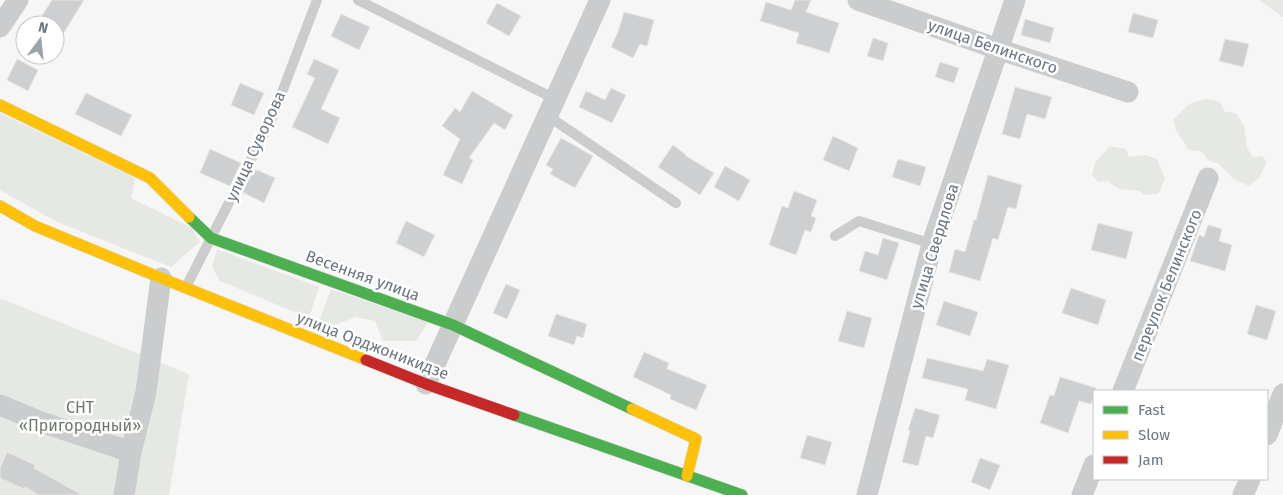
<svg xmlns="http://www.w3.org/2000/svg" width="1283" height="495" font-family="'Fira Sans',sans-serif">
	<rect width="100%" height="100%" fill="#f6f6f6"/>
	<!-- green -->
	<path fill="#e6e8e4" d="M1259,0H1283V17Z
		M1205,99L1219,101L1225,112L1236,113L1244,126L1247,148L1253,157L1262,156L1267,162L1259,178L1249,186L1234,179L1219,164L1208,160L1201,151L1189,150L1176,130L1173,120L1189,104Z
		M0,113L135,178L131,198L192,228L200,242L171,267L57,222L0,190Z
		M1110,146L1126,149L1129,157L1145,155L1157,159L1165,179L1158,194L1144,195L1139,191L1119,189L1107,181L1098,182L1092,175L1095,163Z
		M217,249L319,287L309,318L220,281L212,267Z
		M331,289L428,322L416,341H383L375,321L356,317L335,325L319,321Z
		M0,298L189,374L169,495H0Z"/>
	<!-- building -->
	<path fill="#cecfd0" stroke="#e6e6e6" d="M52,0H84L55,47V25H36Z
		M795,0H811L806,12L839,23L829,53L796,43L799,33L760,21L766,2L791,10Z
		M497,3L521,16L509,36L486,23Z
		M624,12L654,20L647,46L640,44L633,58L611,47L618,32Z
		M1133,13L1158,20L1153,38L1128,32Z
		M341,14L370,27L359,50L331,36Z
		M1025,19L1054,28L1050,43L1021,35Z
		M873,38L888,43L883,61L867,56Z
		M1225,39L1249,44L1243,67L1219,61Z
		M17,59L38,70L28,91L7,80Z
		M314,59L339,70L321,109L340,118L328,144L292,127L315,78L307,74Z
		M940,62L959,68L954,83L935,77Z
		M240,83L264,93L254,115L231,105Z
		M1015,87L1052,97L1045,119L1027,114L1020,139L1002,134Z
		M611,88L626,95L612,123L579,107L586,91L605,100Z
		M472,91L513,115L505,130L494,123L469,158L473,160L462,184L443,175L460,139L442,126L455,108L460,112Z
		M86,93L132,115L121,136L75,114Z
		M833,136L858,148L849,171L823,160Z
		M561,138L593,156L575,188L550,174L553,169L546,165Z
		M673,145L686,155V156L714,173L700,195L658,167Z
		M210,149L241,163L230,186L200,173Z
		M898,159L926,167L920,186L892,177Z
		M725,166L750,180L739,201L714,187Z
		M254,169L257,171V170L275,178L264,203L242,192Z
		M988,175L1022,185L1016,209L1008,207L998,240L993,238L980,281L949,272L955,249L965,252L974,220H976Z
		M794,191L817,200L811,216L816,218L811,232L805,230L796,255L769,245L782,206L788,208Z
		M406,221L435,235L424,257L396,243Z
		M1098,223L1133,232L1126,259L1091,250Z
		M1208,225L1222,229L1219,241L1232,245L1225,271L1190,261L1199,235L1204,237Z
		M883,238L899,243L887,280L859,271L865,251L878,255Z
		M506,284L520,290L507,319L493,313Z
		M1071,288L1106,300L1098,325L1062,313Z
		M944,301L978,312L970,336L936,325Z
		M1256,305L1276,311L1267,340L1247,334Z
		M847,311L872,318L864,348L838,341Z
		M556,314L587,324L583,338L577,336L574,345L548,336Z
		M644,352L669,363L667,369L707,385L696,410L670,399L671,395L633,377Z
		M927,358L983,371L987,359L1009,365L996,409L965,400L968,389L922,378Z
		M1060,377L1096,388L1091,404L1079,401L1068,433L1040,423L1050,395L1054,396Z
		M915,408L940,415L933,438L926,436L918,466L902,462L910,431L908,430Z
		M807,435L832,442L825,465L800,458Z
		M7,452L35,465L34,468L82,495H39L25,487L24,489L0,478V468Z
		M980,458L1000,465L990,490L971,482Z"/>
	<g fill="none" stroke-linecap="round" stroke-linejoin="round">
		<!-- fast casing -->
		<g stroke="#d3d4d4" stroke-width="12">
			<path id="fast" d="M189,217L211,238L453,325L632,409
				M514,415L742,495"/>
		</g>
		<!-- slow casing -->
		<g stroke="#d3d4d4" stroke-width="12">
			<path id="slow" d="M0,105L150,178L189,217
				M0,206L35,226L161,278L366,360
				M632,409L696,439L687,476"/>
		</g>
		<!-- jam casing -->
		<g stroke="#d3d4d4" stroke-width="12">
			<path id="jam" d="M366,360L426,384L514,415"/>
		</g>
		<!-- lane -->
		<path stroke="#cbcccd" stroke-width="10" d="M358,0L555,99
			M548,116L676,203
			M835,236L859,221L932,244
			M186,287L273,116L317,0"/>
		<!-- street -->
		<path stroke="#cbcccd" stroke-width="21" d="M858,0L998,49L1128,92
			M0,27L18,0
			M426,384L600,0
			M1123,391L1208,178
			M0,405L41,422L131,452
			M1267,435L1283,394
			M124,495L131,452L146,392L161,278
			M867,495L932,244L1015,0
			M1082,495L1094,465
			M1243,495L1250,479"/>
		<!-- fast -->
		<use href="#fast" stroke="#4caf50" stroke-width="11"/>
		<!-- slow -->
		<use href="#slow" stroke="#ffc107" stroke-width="11"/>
		<!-- jam -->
		<use href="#jam" stroke="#c62828" stroke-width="11"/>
	</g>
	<g text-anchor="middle" stroke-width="5" stroke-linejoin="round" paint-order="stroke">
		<!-- street labels -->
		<g font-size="16" fill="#6a7682" stroke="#fff">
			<text transform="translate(993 46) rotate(19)" y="6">улица Белинского</text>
			<text transform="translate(255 146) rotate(-65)" y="6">улица Суворова</text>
			<text transform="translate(934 246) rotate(-73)" y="6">улица Свердлова</text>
			<text transform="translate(363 275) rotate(20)" y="6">Весенняя улица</text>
			<text transform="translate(1166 285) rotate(-68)" y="6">переулок Белинского</text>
			<text transform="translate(373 345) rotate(21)" y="6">улица Орджоникидзе</text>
		</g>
		<!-- park labels -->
		<g font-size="16" fill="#6a7a68" stroke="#fff">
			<text x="80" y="413">СНТ<tspan x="80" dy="18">«Пригородный»</tspan></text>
		</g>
	</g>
	<!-- legend -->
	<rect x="1093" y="390" width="175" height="90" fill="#ffffff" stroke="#c3c8cd"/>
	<rect x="1103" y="406" width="25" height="8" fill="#4caf50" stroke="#c3c8cd"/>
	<text x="1138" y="415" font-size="15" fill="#6a7682">Fast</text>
	<rect x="1103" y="431" width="25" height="8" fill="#ffc107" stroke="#c3c8cd"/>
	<text x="1138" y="440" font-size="15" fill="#6a7682">Slow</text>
	<rect x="1103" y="456" width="25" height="8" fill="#c62828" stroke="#c3c8cd"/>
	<text x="1138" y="465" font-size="15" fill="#6a7682">Jam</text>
	<!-- north arrow -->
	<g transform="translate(40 40) rotate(15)"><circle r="24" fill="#ffffff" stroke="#c3c8cd"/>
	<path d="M0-4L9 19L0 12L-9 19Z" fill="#9ba3ab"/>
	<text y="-8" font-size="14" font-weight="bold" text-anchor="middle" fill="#6a7682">N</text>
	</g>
</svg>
